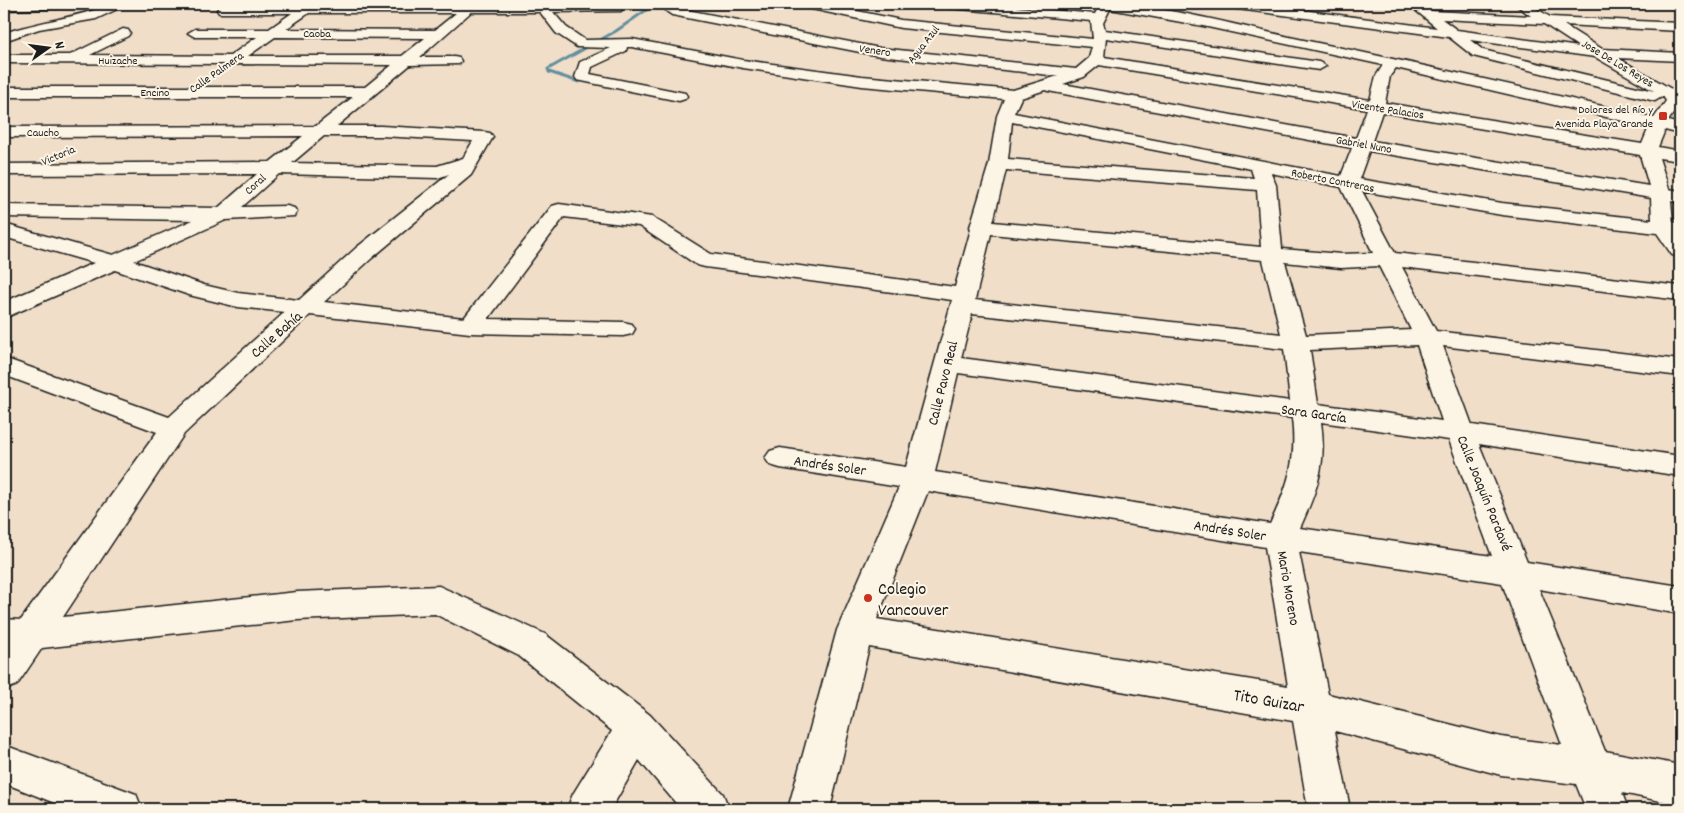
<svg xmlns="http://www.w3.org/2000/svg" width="1684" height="813" font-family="Dekko,sans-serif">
	<rect width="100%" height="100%" fill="#f0dec8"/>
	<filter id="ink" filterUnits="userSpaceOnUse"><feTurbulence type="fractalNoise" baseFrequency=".02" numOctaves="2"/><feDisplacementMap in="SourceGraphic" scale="10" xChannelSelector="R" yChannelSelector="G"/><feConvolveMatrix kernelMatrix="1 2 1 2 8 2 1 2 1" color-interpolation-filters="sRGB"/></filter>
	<g filter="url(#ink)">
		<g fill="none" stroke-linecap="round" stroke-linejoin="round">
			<!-- stream -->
			<path stroke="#648f9e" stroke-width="3" d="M579,82L549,72L548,69L616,31L655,4"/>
			<!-- minor casing -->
			<g stroke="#1c1c1c" stroke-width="3">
				<path id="minor" d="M4,4H63L57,8L4,10Z
					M112,4H128L96,19L39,29L4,41V33C39,21 77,18 112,4Z
					M308,4L315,6L617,4L623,8L621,11L553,12L566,27L585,40L632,39L743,60L862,76L1013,90L1058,76L880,56L672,15L666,11L672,7L880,48L1076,69L1089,58L1092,47L901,28L807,8L801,4H823L901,20L1093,39L1091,21L949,8L943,4H986L1095,14L1100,4C1160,4 1235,25 1294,38C1415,63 1534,90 1654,118L1666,101L1663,96L1655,101L1473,56L1449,37L1230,8L1224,4H1256L1437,28L1408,4H1421L1432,11L1531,16L1515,4H1529L1550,17L1680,23V31L1564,25L1602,49L1680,53V61L1618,58L1680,94V104L1668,121L1680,124V134L1665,130L1658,147L1680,151V161L1659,158L1669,189L1680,191V203L1671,201L1673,222L1680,223V256L1672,255L1657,233L1502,215L1362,191L1395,253L1680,286V300L1402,267L1436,331L1680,360V376L1443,346L1472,425L1680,456V476L1479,444L1527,562L1680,586V614L1539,589L1605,751L1680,765V805L1622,793L1628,809H1586L1576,784L1501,775L1335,731L1350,809H1308L1293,721L869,647L830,809H788L837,630L899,487L780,468L770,465L765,458L770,451L780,448L906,467L952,300L705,267L697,265L639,226L564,217L488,319L623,322L632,324L635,329L632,334L623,336L470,333L310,315L184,434L63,617L297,592L439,586L545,634L650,715L723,794L729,809H681L639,760L611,809H567L573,794L612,731L519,656L435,614L297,620L42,648L17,685L4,690V619L21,620L157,432L4,375V358L169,417L285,312L238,307L189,295L115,270L4,318V302L94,263L4,237V224L113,255L193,220L4,217V205L218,208L257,174L4,175V164L270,162L303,136L4,137V127L316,126L353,97H4V87H365L392,65L236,64L230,66L224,64L4,63V55H70L123,29L128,30L130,33L128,36L90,55L230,56L257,37H195L188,33L195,29H269L292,13H219L217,10L219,7L223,6H303ZM1110,9L1203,26L1383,65L1376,76L1370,100L1104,57L1106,38L1319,70L1326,66L1319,62L1105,30L1103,23ZM471,12H540L556,33L577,47L611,48L580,62L575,77L577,80L679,101L685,99L687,96L685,93L590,74L592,67L626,51L627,47H632L743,68L862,86L1004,99L997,116L989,164L970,227L971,229L955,287L711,254L652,217L559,204L552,206L464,318L324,302L372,258L471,175L493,137L490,133L484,132L381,126H337L410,65L459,64L461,61L459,58L454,57H420ZM309,13H456L435,30L286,29ZM1442,19L1544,24L1579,47L1457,30ZM275,37L425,38L402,56H248ZM1470,40L1595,57L1654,91L1483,50ZM1099,65L1367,109L1356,138L1063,84L1084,77ZM1396,68L1649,127L1642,144L1385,103L1390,76ZM1045,90L1048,91L1352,148L1341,176L1014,113L1021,98ZM1382,112L1640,155L1649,186L1372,141ZM1012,122L1251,169L1254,178L1008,159ZM324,136H381L473,141L463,158L437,166L292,163ZM1369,151L1651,198L1652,220L1502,203L1359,179ZM1006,170L1257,190L1261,247L993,222ZM1271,173L1341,187L1373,253L1341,254L1282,249L1276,185ZM279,174L438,178L449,174L356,248L299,300L238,293L204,285L134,261L226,220L294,216L297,212L294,208L287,206L242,207ZM991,234L1263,260L1281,334L975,300ZM1285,262L1341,268L1379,266L1411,330L1306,335ZM972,314L1284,349L1290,401L961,358ZM1417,345L1442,421L1318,404L1310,350ZM958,373L1292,418C1297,461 1288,486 1270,524L935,472ZM1321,422L1449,440L1492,556L1300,528C1317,490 1327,465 1321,422ZM928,491L1265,547L1288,686L877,619ZM1299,552L1502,583L1562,745L1501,737L1328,694Z
					M4,745L136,794L142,809H70L4,783Z"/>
			</g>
			<!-- minor -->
			<use href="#minor" fill="#fcf5e5" fill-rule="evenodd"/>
		</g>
	</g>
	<!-- markers -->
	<g fill="#c8321e" stroke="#fcf5e5" stroke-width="2">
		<rect x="1658" y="111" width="10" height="10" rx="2.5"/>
		<circle cx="868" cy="598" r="5"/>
	</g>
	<g text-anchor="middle" stroke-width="4" stroke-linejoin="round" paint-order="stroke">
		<!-- far-street labels -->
		<g font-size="12" fill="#1c1c1c" stroke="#fcf5e5">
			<text x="317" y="37">Caoba</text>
			<text transform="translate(923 44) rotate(-52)" y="4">Agua Azul</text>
			<text transform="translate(875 50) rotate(8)" y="4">Venero</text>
			<text x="118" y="64">Huizache</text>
			<text transform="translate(1618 63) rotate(31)" y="4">Jose De Los Reyes</text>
			<text transform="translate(216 72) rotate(-35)" y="4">Calle Palmera</text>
			<text x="155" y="96">Encino</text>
			<text transform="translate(1388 109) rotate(9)" y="4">Vicente Palacios</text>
			<text x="43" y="136">Caucho</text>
			<text transform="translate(1364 144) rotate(10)" y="4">Gabriel Nuno</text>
			<text transform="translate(58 155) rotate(-23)" y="4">Victoria</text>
			<text transform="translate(1333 180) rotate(11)" y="4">Roberto Contreras</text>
			<text transform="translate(255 184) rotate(-42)" y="4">Coral</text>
		</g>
		<!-- far-poi labels -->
		<g font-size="12" fill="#1c1c1c" stroke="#fcf5e5" text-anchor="end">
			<text x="1653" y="113">Dolores del Río y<tspan x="1653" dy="14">Avenida Playa Grande</tspan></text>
		</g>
		<!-- street labels -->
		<g font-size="15" fill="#1c1c1c" stroke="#fcf5e5">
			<text transform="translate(276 334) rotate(-41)" y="5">Calle Bahía</text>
			<text transform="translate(942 383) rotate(-76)" y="5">Calle Pavo Real</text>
			<text transform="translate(1314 413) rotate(8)" y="5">Sara García</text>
			<text transform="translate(830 465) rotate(8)" y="5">Andrés Soler</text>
			<text transform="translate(1485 493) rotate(68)" y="5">Calle Joaquín Pardavé</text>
			<text transform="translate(1230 530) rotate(9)" y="5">Andrés Soler</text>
			<text transform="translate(1289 588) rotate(80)" y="5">Mario Moreno</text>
		</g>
		<!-- near-poi labels -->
		<g font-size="18" fill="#1c1c1c" stroke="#fcf5e5" text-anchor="start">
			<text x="878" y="594">Colegio<tspan x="878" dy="21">Vancouver</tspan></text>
		</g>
		<!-- near-street labels -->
		<g font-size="18" fill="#1c1c1c" stroke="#fcf5e5">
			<text transform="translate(1269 700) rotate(10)" y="6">Tito Guizar</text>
		</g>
	</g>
	<!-- margin -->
	<rect width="1684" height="813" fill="none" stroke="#fcf5e5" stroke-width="20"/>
	<rect x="10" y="10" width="1664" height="793" fill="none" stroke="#1c1c1c" stroke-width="2" filter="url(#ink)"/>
	<!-- north arrow -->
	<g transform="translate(48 48) rotate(76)" stroke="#fcf5e5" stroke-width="4" paint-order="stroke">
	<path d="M0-4L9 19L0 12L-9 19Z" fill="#1c1c1c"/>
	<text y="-8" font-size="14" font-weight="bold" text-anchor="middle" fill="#1c1c1c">N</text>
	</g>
</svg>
